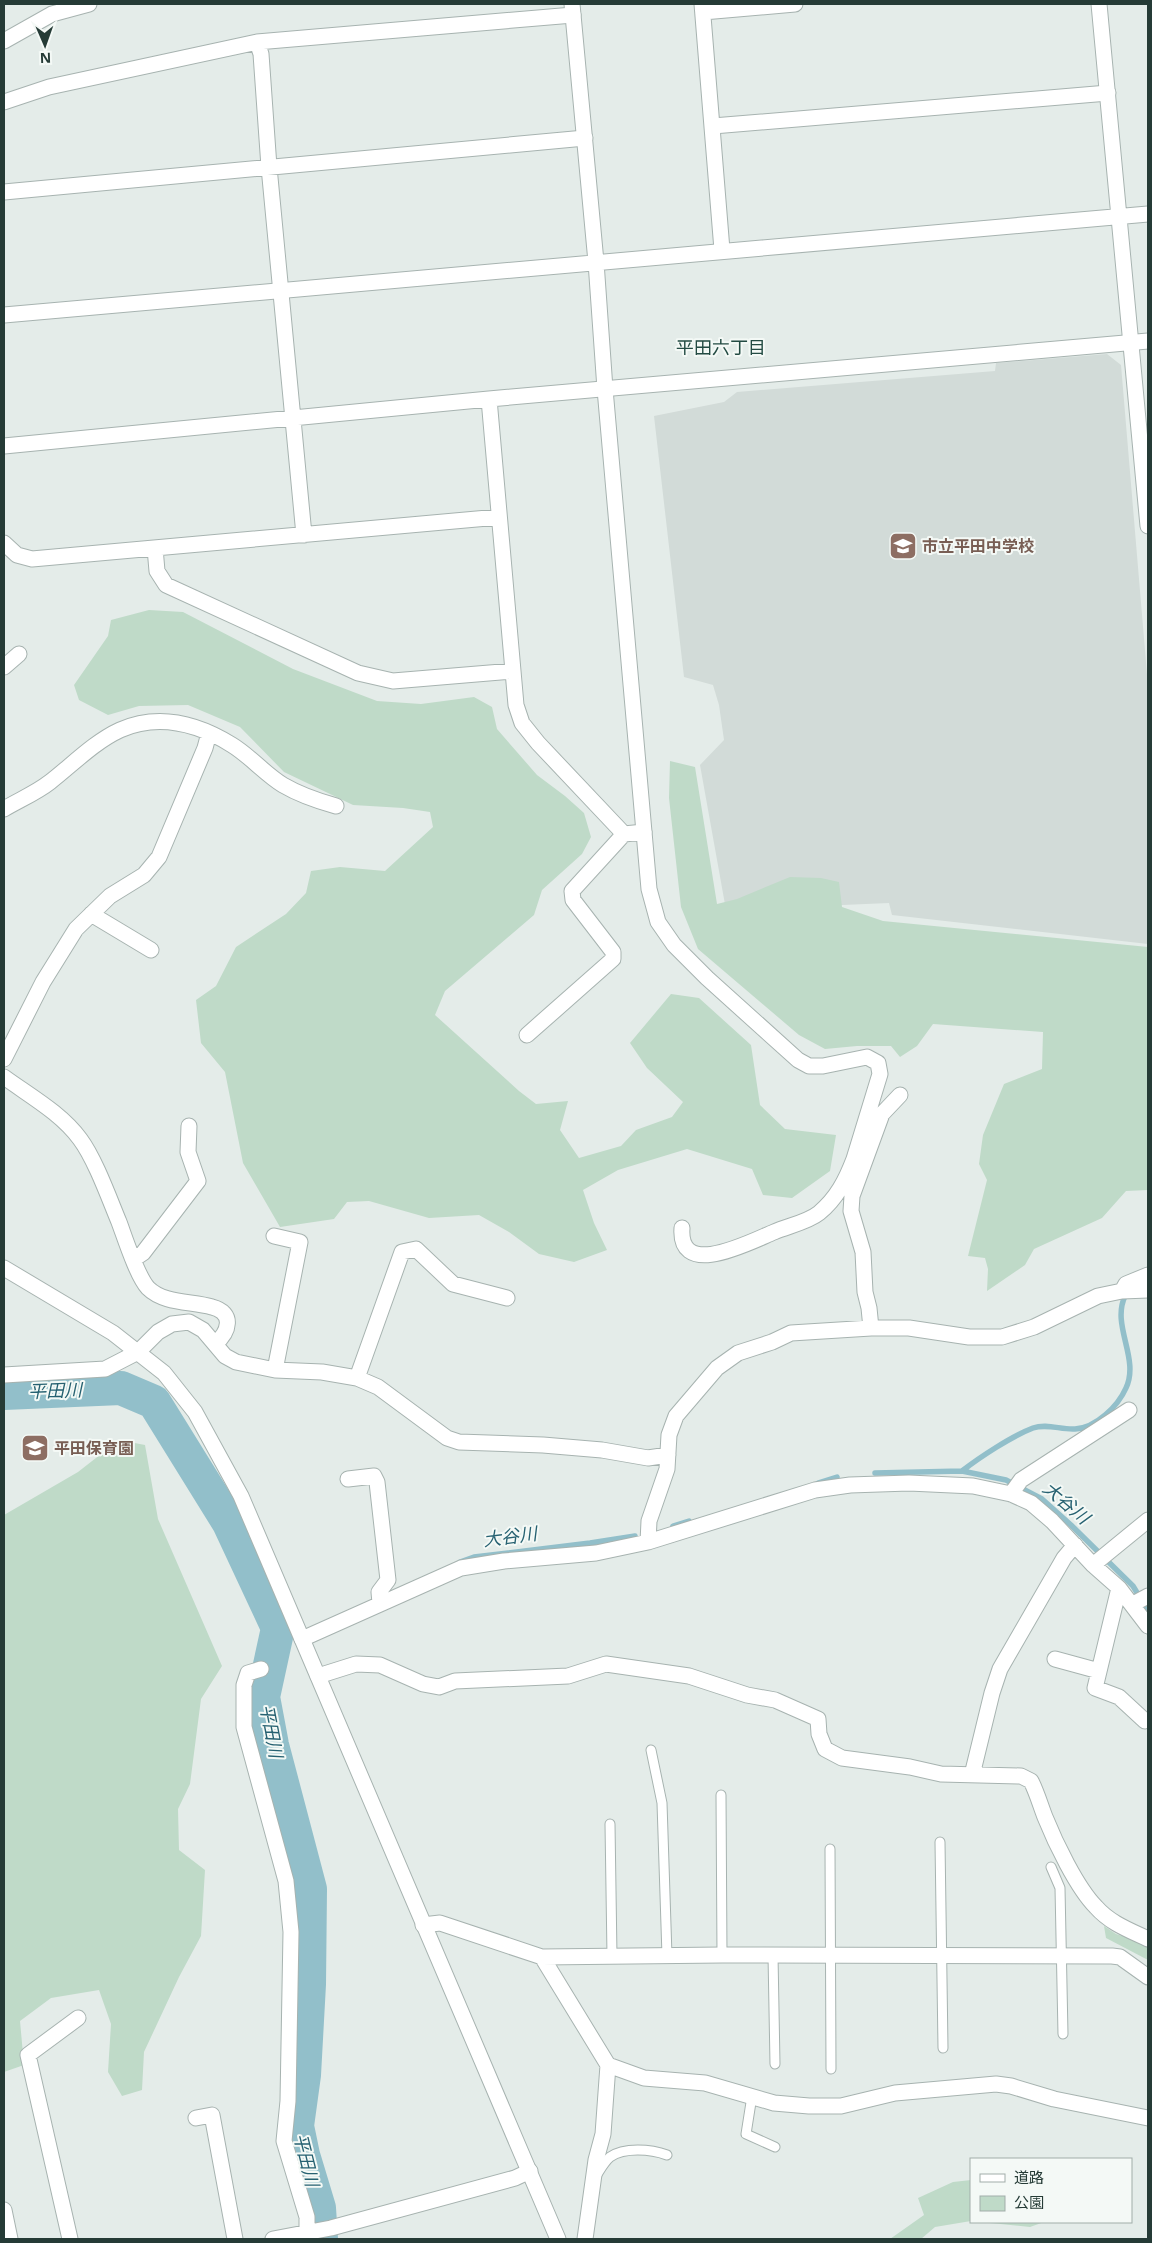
<svg xmlns="http://www.w3.org/2000/svg" width="1152" height="2243" font-family="'Noto Sans','Noto Sans JP',sans-serif">
	<rect width="100%" height="100%" fill="#e4ece9"/>
	<!-- built -->
	<path fill="#d2dbd8" d="M1107,354L1121,365L1148,686V944L892,915L889,903L726,910L700,765L724,740L719,705L713,685L684,677L654,416L724,402L737,392L995,371L996,363Z"/>
	<!-- green -->
	<path fill="#bfdac8" d="M149,610L183,612L293,669L377,701L421,704L474,697L492,707L497,729L537,775L565,796L584,813L591,837L582,854L542,890L534,915L445,991L435,1015L519,1091L536,1104L568,1101L560,1130L579,1158L621,1146L636,1130L672,1117L683,1102L647,1068L630,1043L671,994L699,998L751,1045L760,1105L785,1129L836,1135L830,1171L792,1198L763,1195L752,1169L687,1149L618,1170L583,1190L594,1223L607,1250L574,1262L539,1254L509,1232L479,1215L429,1218L369,1201L347,1202L334,1219L280,1227L243,1163L225,1072L201,1043L196,1000L216,986L236,947L286,914L306,893L311,871L340,867L385,871L433,827L430,812L403,808L353,805L284,772L240,727L188,705L139,706L108,715L79,700L74,685L108,636L111,620Z
		M670,761L695,767L717,904L737,899L790,877L821,878L839,882L842,907L883,921L1148,947V1190L1126,1191L1102,1218L1034,1249L1025,1265L987,1291L988,1269L985,1258L968,1256L987,1180L979,1164L983,1135L1004,1084L1042,1069L1043,1032L933,1024L917,1046L900,1057L891,1046H857L825,1049L799,1035L698,949L681,907L669,798Z
		M119,1440L145,1445L158,1519L222,1666L201,1699L190,1784L178,1809L179,1850L205,1870L201,1936L179,1977L144,2052L142,2090L122,2096L108,2072L111,2024L99,1990L51,1998L20,2021L24,2065L4,2072V1515L78,1472Z
		M1104,1926L1116,1934L1148,1944V1960L1106,1938Z
		M971,2180V2221L935,2227L921,2239H890L924,2215L918,2198L953,2182Z
		M980,2222H1044L1030,2227Z"/>
	<g fill="none" stroke-linecap="round" stroke-linejoin="round">
		<!-- stream -->
		<path stroke="#92bfca" stroke-width="5.5" d="M962,1471C980,1457 1012,1436 1033,1428C1047,1423 1061,1430 1075,1429C1096,1428 1118,1406 1126,1388C1140,1358 1111,1326 1125,1296
			M875,1473L962,1471L1006,1480L1042,1499L1071,1525L1133,1586L1148,1611
			M818,1483L837,1477
			M673,1526L689,1521
			M460,1562L474,1557L590,1543L635,1536"/>
		<!-- river -->
		<path stroke="#92bfca" stroke-width="34" d="M4,1393L121,1388L154,1402L229,1523L278,1628L263,1697L272,1745L310,1889L309,1984L304,2075L297,2126L303,2155L319,2208L321,2239"/>
		<!-- service casing -->
		<g stroke="#a7b3b0" stroke-width="11">
			<path id="service" d="M651,1750L662,1803L667,1956
				M721,1795L722,1955
				M610,1824L612,1956
				M940,1842L943,2048
				M830,1849L831,2069
				M1051,1867L1060,1888L1063,2034
				M773,1955L775,2064
				M752,2096L746,2134L775,2147
				M596,2176C600,2170 604,2162 610,2157C624,2147 651,2149 667,2155"/>
		</g>
		<!-- minor casing -->
		<g stroke="#a7b3b0" stroke-width="17">
			<path id="minor" d="M702,4L722,250
				M703,12L795,4
				M4,41L52,14L89,4
				M257,42L261,54L269,167L304,535
				M4,102L49,87L257,42L573,15
				M713,126L1108,93
				M4,192L585,138
				M489,399L516,705L522,723L538,743L624,834
				M4,446L489,399L1148,341
				M4,543L17,555L32,559L499,517
				M155,548L157,571L166,585L358,673L393,681L512,671
				M4,667L19,654
				M4,809C19,800 36,793 50,782C72,765 94,742 120,730C159,713 198,724 232,745C250,756 265,774 283,785C300,795 318,801 336,806
				M91,914L151,950
				M527,1035L613,959V952L573,900L572,891L624,834L644,832L649,889L658,922L674,945L707,978L798,1060L809,1066H823L867,1057L878,1063L880,1074L854,1159
				M4,1059L43,982L76,929L110,896L144,875L159,857L205,748L209,733
				M4,1077C30,1096 61,1113 80,1139C95,1159 109,1198 119,1222C125,1238 137,1276 148,1288C164,1304 192,1301 212,1307C235,1313 229,1332 215,1344
				M682,1228C678,1280 750,1242 774,1232C788,1226 808,1222 819,1213C837,1198 846,1180 854,1159L863,1161
				M274,1236L300,1242L275,1370
				M134,1259L143,1253L198,1181L188,1152L189,1126
				M1122,1291L1126,1284L1148,1275
				M871,1328L869,1308L865,1292L863,1252L851,1211L852,1196L882,1114L900,1095
				M4,1375L105,1369L138,1352L158,1332L172,1324L189,1322L203,1330L225,1356L236,1362L275,1370L322,1372L357,1378L378,1387L447,1438L459,1442L543,1445L602,1450L648,1458L668,1455
				M357,1378L402,1252L416,1249L453,1284L507,1298
				M348,1479L374,1476L377,1482L388,1580L379,1592L380,1603
				M1011,1494L1021,1480L1129,1410
				M648,1542L649,1521L667,1469L669,1435L676,1416L717,1368L738,1353L772,1342L791,1333L871,1328H909L969,1337H1002L1034,1327L1098,1296L1122,1291L1148,1290
				M1093,1565L1148,1520
				M1119,1588L1095,1688L1119,1697L1145,1721
				M1133,1604L1148,1596
				M302,1639L461,1568L504,1561L596,1553L648,1542L815,1490L850,1485L909,1483L973,1486L1011,1494L1031,1503L1052,1521L1093,1565L1119,1588L1148,1626
				M1055,1659L1099,1671
				M261,1669L248,1673L244,1685V1727L286,1881L291,1932L288,2101L284,2141L307,2217V2239
				M318,1676L356,1664L380,1665L423,1684L439,1687L455,1681L568,1676L606,1664L689,1676L747,1695L775,1700L818,1719L819,1734L825,1749L842,1758L910,1767L941,1774L1021,1776L1031,1781C1037,1793 1040,1804 1045,1817C1055,1842 1077,1888 1096,1907C1110,1923 1129,1930 1148,1939
				M972,1775L992,1693L1000,1669L1064,1558L1075,1545
				M423,1925L440,1923L542,1957L722,1955L1112,1956L1120,1957L1148,1977
				M542,1957L608,2065L644,2078L705,2083L774,2103L809,2106H841L895,2093L996,2084L1011,2086L1054,2099L1148,2118
				M196,2118L212,2115L235,2239
				M4,2210L10,2239
				M70,2239L28,2055L78,2018
				M273,2239L331,2228L515,2178L530,2171
				M585,2239L596,2160L603,2134L608,2065"/>
		</g>
		<!-- tertiary casing -->
		<g stroke="#a7b3b0" stroke-width="17">
			<path id="tertiary" d="M572,4L596,262L605,389L644,832
				M1099,4L1148,526
				M4,315L1148,214
				M4,1268L113,1333L164,1373L195,1412L241,1496L558,2239"/>
		</g>
		<!-- service -->
		<use href="#service" stroke="#fff" stroke-width="9"/>
		<!-- minor -->
		<use href="#minor" stroke="#fff" stroke-width="15"/>
		<!-- tertiary -->
		<use href="#tertiary" stroke="#fff" stroke-width="15"/>
	</g>
	<!-- icons -->
	<defs>
		<g id="school-square" transform="scale(1.4375)"><rect x="-9" y="-9" width="18" height="18" rx="4" fill="#8d6e63" stroke="#f4f9f6"/><path d="M0-5L7-2L0 1L-7-2ZM-4 1L0 2.5L4 1V4Q0 6-4 4Z" fill="#fff"/></g>
	</defs>
	<g fill-rule="evenodd">
		<use href="#school-square" x="903" y="546"/>
		<use href="#school-square" x="35" y="1448"/>
	</g>
	<g text-anchor="middle" stroke-width="4" stroke-linejoin="round" paint-order="stroke">
		<!-- education labels -->
		<g font-size="16" font-weight="bold" fill="#785e54" stroke="#f4f9f6" text-anchor="start">
			<text x="922" y="552">市立平田中学校</text>
			<text x="54" y="1454">平田保育園</text>
		</g>
		<!-- neighbourhood labels -->
		<g font-size="18" fill="#234b43" stroke="#f4f9f6">
			<text x="721" y="354">平田六丁目</text>
		</g>
		<!-- water labels -->
		<g font-size="18" font-style="italic" fill="#266171" stroke="#f4f9f6">
			<text transform="translate(55 1391) rotate(-2)" y="6">平田川</text>
			<text transform="translate(1066 1503) rotate(40)" y="6">大谷川</text>
			<text transform="translate(510 1537) rotate(-7)" y="6">大谷川</text>
			<text transform="translate(271 1731) rotate(79)" y="6">平田川</text>
			<text transform="translate(306 2160) rotate(76)" y="6">平田川</text>
		</g>
	</g>
	<!-- border -->
	<rect width="1152" height="2243" fill="none" stroke="#253b36" stroke-width="10"/>
	<!-- legend -->
	<rect x="970" y="2158" width="162" height="65" fill="#f4f9f6" stroke="#a1ada9"/>
	<rect x="980" y="2174" width="25" height="8" fill="#ffffff" stroke="#a1ada9"/>
	<text x="1014" y="2183" font-size="15" fill="#253b36">道路</text>
	<rect x="980" y="2196" width="25" height="15" fill="#bfdac8" stroke="#a1ada9"/>
	<text x="1014" y="2208" font-size="15" fill="#253b36">公園</text>
	<!-- north arrow -->
	<g transform="translate(45 45) rotate(178)" stroke="#f4f9f6" stroke-width="4" paint-order="stroke">
	<path d="M0-4L9 19L0 12L-9 19Z" fill="#253b36"/>
	<text y="-8" font-size="14" font-weight="bold" text-anchor="middle" fill="#253b36">N</text>
	</g>
</svg>
